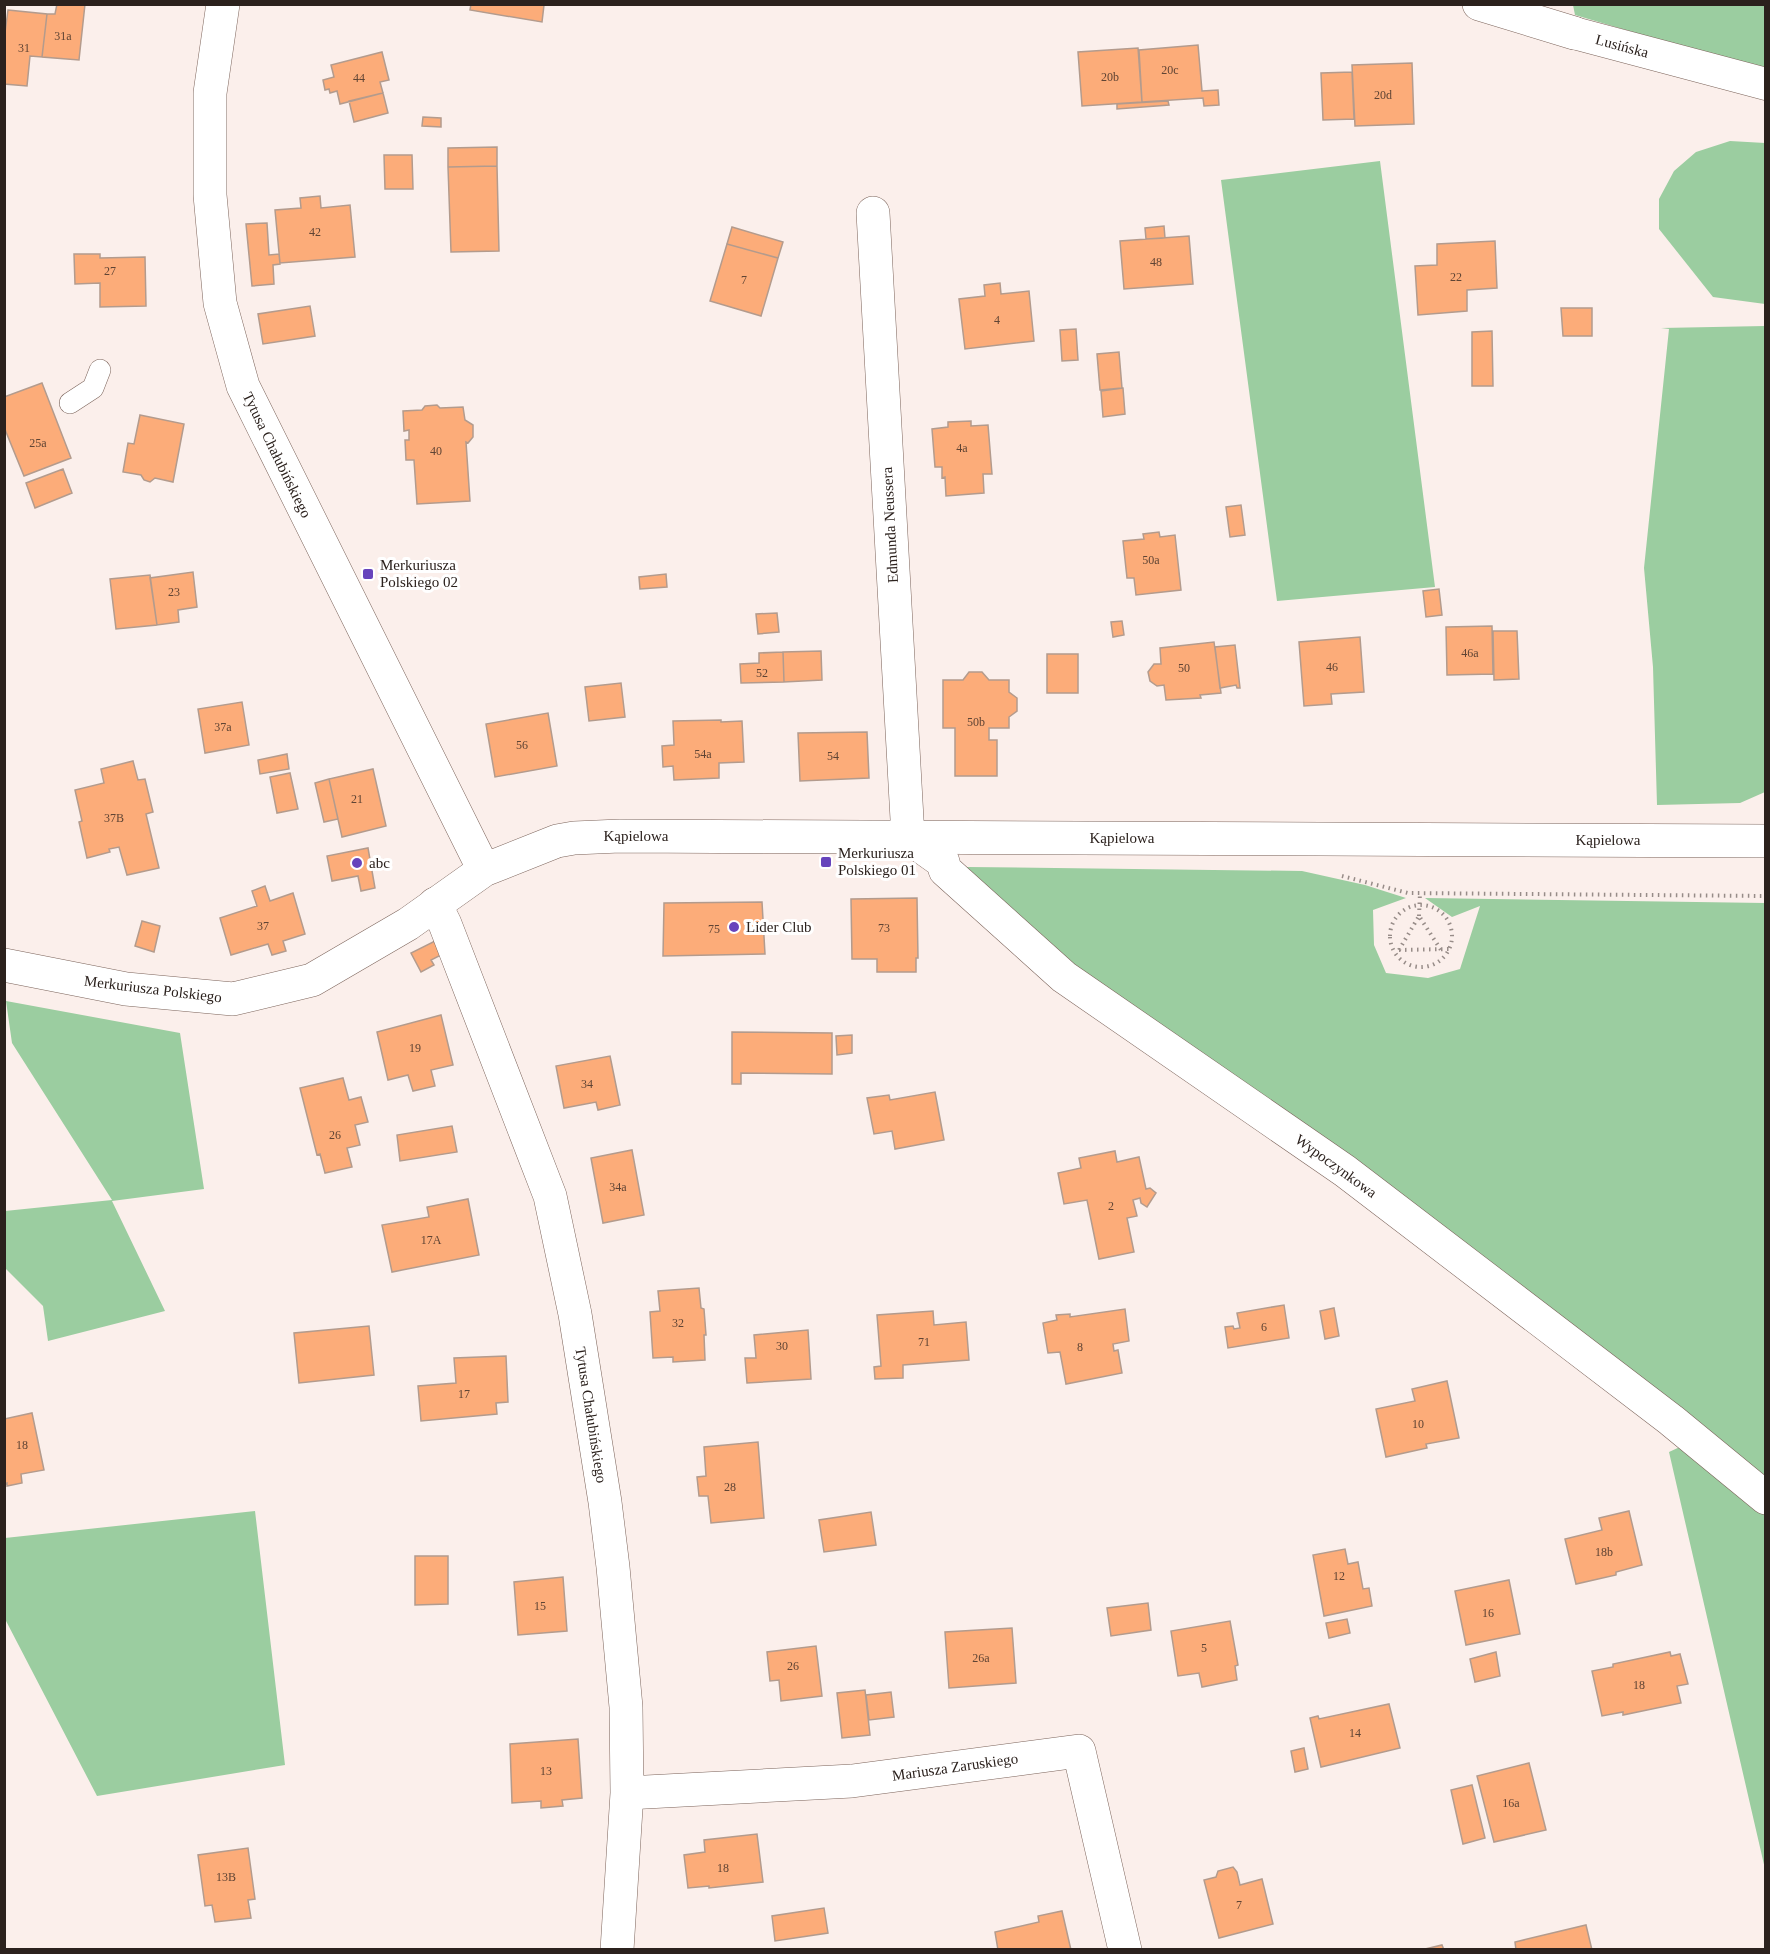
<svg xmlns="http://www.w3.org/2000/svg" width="1770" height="1954" font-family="Georgia,serif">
	<rect width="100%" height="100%" fill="#fbefeb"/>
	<!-- green -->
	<path fill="#9bcda0" d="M1573,5H1765V71L1575,15Z
		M1730,141L1765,143V304L1713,297L1659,229V199L1674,171L1696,152Z
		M1380,161L1435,587L1277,601L1221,180Z
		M1765,326V792L1740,803L1657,805L1653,667L1644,568L1669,329L1661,328Z
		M967,867L1302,871L1365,885L1406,898L1373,910L1374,945L1386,973L1428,978L1460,969L1480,906L1452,917L1425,898L1765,903V1484L1059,959L972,886Z
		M6,1001L180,1033L204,1189L112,1201L165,1311L48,1341L43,1306L5,1268V1211L112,1200L12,1043Z
		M1682,1446L1765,1513V1869L1669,1452Z
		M255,1511L285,1765L97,1796L5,1619V1538Z"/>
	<!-- building -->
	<path fill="#fcac79" stroke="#b39b8d" stroke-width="1.5" d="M57,4H85L79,60L42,57L47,14H55Z
		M471,4H539L544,5L542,22L470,10Z
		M8,10L47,14L42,57L30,56L27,86L4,84V40Z
		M1198,45L1202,91L1218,90L1219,105L1204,106L1203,98L1142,102L1139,50Z
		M1138,48L1142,102L1082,106L1078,52Z
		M382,52L389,80L380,82L383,93L340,104L337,91L330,93L329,89L325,90L323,80L334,77L331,65Z
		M1412,63L1414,124L1355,126L1352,65Z
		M1352,72L1354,119L1323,120L1321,73Z
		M383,93L388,113L354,122L349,101Z
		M1168,101L1169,105L1117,109V104Z
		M423,117L441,118V127L422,126Z
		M497,147V166L448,167V148Z
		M384,155H412L413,189H385Z
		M497,166L499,251L451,252L448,167Z
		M320,196L321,208L350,205L355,257L280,263L275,210L301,208L300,198Z
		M267,223L269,255L279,254L280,264L273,265L274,284L252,286L246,224Z
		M1164,226L1165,238L1146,239L1145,228Z
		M732,227L783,242L778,258L727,244Z
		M1189,236L1193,284L1124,289L1120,241Z
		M1495,241L1497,288L1467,290V311L1418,315L1415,266L1437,265V244Z
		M727,244L778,258L761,316L710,301Z
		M74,254H100V258L145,257L146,306L100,307V283L75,284Z
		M1000,283L1001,294L1029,291L1034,341L965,349L959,299L985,296L984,285Z
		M310,306L315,336L263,344L258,314Z
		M1561,308H1592V336H1563Z
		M1076,329L1078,360L1062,361L1060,330Z
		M1492,331L1493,386H1472V332Z
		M1119,352L1122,388L1100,390L1097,354Z
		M42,383L71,458L24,476L4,427V397Z
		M1123,388L1125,414L1103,417L1101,391Z
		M437,405L440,408L463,407L465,420L473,425V437L468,443L466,442L470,501L417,504L414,460H406L405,440H409V430L404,431L403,411L422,410L425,406Z
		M140,415L184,424L173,482L155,478L150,482L144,480L141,475L123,472L128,443L134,444Z
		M971,421V426L988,425L992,474H983L984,493L946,496L945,477L942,478V467H935L932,429L948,427V422Z
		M63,469L72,493L35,508L26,483Z
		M1241,505L1245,535L1230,537L1226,507Z
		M1159,532L1160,537L1175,535L1181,590L1136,595L1134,578H1127L1123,541L1144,539L1143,534Z
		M193,572L197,607L178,610L179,622L157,625L150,578Z
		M666,574L667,587L640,589L639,577Z
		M150,575L157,625L116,629L110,579Z
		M1439,589L1442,615L1426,617L1423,591Z
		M777,613L779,632L758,634L756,614Z
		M1122,621L1124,635L1113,637L1111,622Z
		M1492,626L1493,674L1447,675L1446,627Z
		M1493,631H1517L1519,679L1494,680Z
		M1360,637L1364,692L1331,694L1332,704L1304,706L1299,642Z
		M1214,642L1221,693L1200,695L1201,698L1166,700L1164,685L1157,686L1150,681L1148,672L1154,664H1161L1160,648Z
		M1235,645L1240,688H1237L1236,685L1220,688L1215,647Z
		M821,651L822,680L784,682L783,652Z
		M783,652L784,682L741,683L740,664L759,663V653Z
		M1047,654H1078V693H1047Z
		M969,672H982L989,680H1009V692L1017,698V711L1009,717V728H989V740H997V776H955V728H943V680H963Z
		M621,683L625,717L589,721L585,687Z
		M242,702L249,745L205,753L198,709Z
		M548,713L557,766L495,777L486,724Z
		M721,720V722L742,721L744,762L719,763V778L674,780L673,766L663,767L662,746L674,745L673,721Z
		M867,732L869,778L800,781L798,733Z
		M287,754L289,769L260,774L258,760Z
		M133,761L138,780L145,779L153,812L146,814L159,868L127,875L119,847L109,849L110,852L87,858L79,822L82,821L75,790L104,783L101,769Z
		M373,769L386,826L342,837L329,779Z
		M290,773L298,809L277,813L270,777Z
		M329,779L338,819L324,822L315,783Z
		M368,848L375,888L361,891L358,876L332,881L327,856Z
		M265,886L270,901L293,893L305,934L283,941L286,951L272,955L268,944L231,955L220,918L257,906L252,891Z
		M917,898L918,958H916V972H877V959H852L851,899Z
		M762,902L765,954L663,956L664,903Z
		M142,921L160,926L154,952L135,946Z
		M437,940L443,954L431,960L434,965L421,972L411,953Z
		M441,1015L453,1065L431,1070L435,1086L413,1091L408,1075L388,1080L377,1032Z
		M732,1032L832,1033V1074L741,1073V1084H732Z
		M852,1035V1053L837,1055L836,1036Z
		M610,1056L620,1105L598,1110L596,1102L564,1108L556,1066Z
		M343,1078L349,1100L361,1097L368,1122L355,1125L360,1145L347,1148L352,1167L325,1173L320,1154L317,1155L300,1088Z
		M935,1092L944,1140L895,1149L892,1131L874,1134L867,1098L889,1095L890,1100Z
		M452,1126L457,1152L400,1161L397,1135Z
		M632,1150L644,1215L603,1223L591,1158Z
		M1115,1151L1117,1162L1139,1157L1146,1189L1150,1188L1156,1193L1147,1207L1141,1203L1140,1198L1133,1200L1137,1216L1127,1218L1134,1252L1099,1259L1087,1200L1064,1204L1058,1173L1081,1168L1079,1158Z
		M468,1199L479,1255L392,1272L382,1225L429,1217L427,1207Z
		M699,1288L701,1308L704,1309L706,1335H704L705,1360L673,1362V1357L653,1358L650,1312L660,1311L658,1291Z
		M1284,1305L1289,1338L1228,1348L1225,1327L1233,1326L1234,1329L1240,1328L1237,1313Z
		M1334,1308L1339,1336L1325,1339L1320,1311Z
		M1125,1309L1129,1341L1113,1344L1114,1351L1118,1350L1122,1373L1066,1384L1060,1352L1048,1353L1043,1323L1057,1320L1056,1315L1070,1314V1317Z
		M933,1311L934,1325L966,1322L969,1360L903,1365V1378L875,1379L874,1367L881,1366L877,1315Z
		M369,1326L374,1375L299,1383L294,1333Z
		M808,1330L811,1379L747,1383L745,1358H756L754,1335Z
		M506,1356L508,1402L496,1403L497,1414L421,1421L418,1386L456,1383L454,1358Z
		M1447,1381L1459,1438L1426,1444L1427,1448L1386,1457L1376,1409L1415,1401L1412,1389Z
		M32,1413L44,1470L21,1474L22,1483L7,1486V1483L4,1484V1419Z
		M758,1442L764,1518L711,1523L708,1496H699L697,1477L706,1476L704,1447Z
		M1629,1511L1642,1565L1616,1572V1575L1576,1584L1565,1539L1602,1530L1599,1518Z
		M871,1512L876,1545L824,1552L819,1520Z
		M1345,1549L1348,1564L1358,1562L1363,1589L1369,1588L1372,1606L1324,1616L1313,1555Z
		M415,1556H448V1604L415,1605Z
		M563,1577L567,1631L518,1635L514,1582Z
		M1509,1580L1520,1634L1466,1645L1455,1591Z
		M1148,1603L1151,1630L1111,1636L1107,1608Z
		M1347,1619L1350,1633L1329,1638L1326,1623Z
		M1230,1621L1238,1665L1235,1666L1237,1680L1202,1687L1199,1673L1178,1676L1171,1631Z
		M1012,1628L1016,1683L949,1688L945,1632Z
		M816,1646L822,1696L781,1701L779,1680L770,1681L767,1652Z
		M1496,1652L1500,1676L1475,1682L1470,1659Z
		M1670,1652L1671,1656L1680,1654L1688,1684L1677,1686L1681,1703L1623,1715V1712L1602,1716L1592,1671L1613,1667V1664Z
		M865,1690L870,1735L842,1738L837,1693Z
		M891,1692L894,1717L869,1720L866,1695Z
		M1389,1704L1400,1748L1321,1767L1310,1718L1318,1716L1319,1719Z
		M578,1739L582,1798L562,1800L563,1806L541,1808V1801L512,1803L510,1744Z
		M1304,1748L1308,1769L1295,1772L1291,1751Z
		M1529,1763L1546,1830L1494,1842L1477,1776Z
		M1472,1785L1485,1838L1463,1844L1451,1790Z
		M757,1834L763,1882L709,1888V1886L688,1888L684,1855L705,1852L704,1840Z
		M248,1848L255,1899L248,1900L251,1918L215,1922L212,1905L205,1906L198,1855Z
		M1233,1867L1237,1872L1240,1885L1262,1879L1273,1924L1219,1938L1204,1880L1216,1877L1218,1871Z
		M824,1908L828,1933L775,1941L772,1916Z
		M1062,1911L1071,1950H998L995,1932L1039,1922L1038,1916Z
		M1586,1925L1592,1950H1516L1515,1942Z
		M1442,1945L1444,1950H1421Z"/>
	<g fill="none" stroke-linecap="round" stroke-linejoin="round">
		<!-- service casing -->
		<g stroke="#7c645b" stroke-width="22">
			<path id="service" d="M70,403L93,388L100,370"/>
		</g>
		<!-- pedestrian casing -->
		<g stroke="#7c645b" stroke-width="33">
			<path id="pedestrian" d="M1574,33L1766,84"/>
		</g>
		<!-- minor casing -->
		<g stroke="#7c645b" stroke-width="34">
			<path id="minor" d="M1479,4L1574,33
				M873,213L908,837L943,862L945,870L1064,977L1345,1171L1671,1420L1766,1498
				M435,904L445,924L550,1196L575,1314L605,1502L613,1567L626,1707L627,1793L617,1950
				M627,1793L852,1781L1079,1751L1125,1950"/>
		</g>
		<!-- tertiary casing -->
		<g stroke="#7c645b" stroke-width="34">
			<path id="tertiary" d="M223,4L210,93V195L220,303L243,386L484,870
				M4,965L126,989L233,999L312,980L408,924L484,870L557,841L574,838L620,836L1766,841"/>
		</g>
		<!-- path -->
		<path stroke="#978c88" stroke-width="4" stroke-dasharray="1.5 4.5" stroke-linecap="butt" d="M1342,876L1408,893L1766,896
			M1390 936a31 31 0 1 1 62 0a31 31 0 1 1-62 0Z
			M1419,916L1420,893
			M1399,950L1419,916L1441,950
			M1399,950L1449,949"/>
		<!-- service -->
		<use href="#service" stroke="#fff" stroke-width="21"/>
		<!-- pedestrian -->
		<use href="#pedestrian" stroke="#fff" stroke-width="32"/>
		<!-- minor -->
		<use href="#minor" stroke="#fff" stroke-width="33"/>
		<!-- tertiary -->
		<use href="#tertiary" stroke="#fff" stroke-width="33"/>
	</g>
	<!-- markers -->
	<g fill="#6744bc" stroke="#fff" stroke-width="2">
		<rect x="362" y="568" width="12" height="12" rx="3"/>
		<rect x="820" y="856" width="12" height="12" rx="3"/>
		<circle cx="357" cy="863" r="6"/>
		<circle cx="734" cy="927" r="6"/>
	</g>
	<g text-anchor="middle" stroke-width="6" stroke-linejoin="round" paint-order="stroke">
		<!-- number labels -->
		<g font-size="12" fill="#5f4434">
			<text x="63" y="40">31a</text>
			<text x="24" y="52">31</text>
			<text x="1170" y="74">20c</text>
			<text x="1110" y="81">20b</text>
			<text x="359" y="82">44</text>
			<text x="1383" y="99">20d</text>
			<text x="315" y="236">42</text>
			<text x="1156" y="266">48</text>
			<text x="110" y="275">27</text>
			<text x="1456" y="281">22</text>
			<text x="744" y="284">7</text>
			<text x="997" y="324">4</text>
			<text x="38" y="447">25a</text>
			<text x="962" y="452">4a</text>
			<text x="436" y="455">40</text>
			<text x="1151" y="564">50a</text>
			<text x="174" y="596">23</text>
			<text x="1470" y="657">46a</text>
			<text x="1332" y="671">46</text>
			<text x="1184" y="672">50</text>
			<text x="762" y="677">52</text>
			<text x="976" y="726">50b</text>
			<text x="223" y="731">37a</text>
			<text x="522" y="749">56</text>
			<text x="703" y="758">54a</text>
			<text x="833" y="760">54</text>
			<text x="357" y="803">21</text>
			<text x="114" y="822">37B</text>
			<text x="263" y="930">37</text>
			<text x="884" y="932">73</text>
			<text x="714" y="933">75</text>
			<text x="415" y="1052">19</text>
			<text x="587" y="1088">34</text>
			<text x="335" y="1139">26</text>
			<text x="618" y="1191">34a</text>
			<text x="1111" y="1210">2</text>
			<text x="431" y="1244">17A</text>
			<text x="678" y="1327">32</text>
			<text x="1264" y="1331">6</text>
			<text x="924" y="1346">71</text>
			<text x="782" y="1350">30</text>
			<text x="1080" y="1351">8</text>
			<text x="464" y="1398">17</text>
			<text x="1418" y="1428">10</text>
			<text x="22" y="1449">18</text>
			<text x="730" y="1491">28</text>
			<text x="1604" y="1556">18b</text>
			<text x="1339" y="1580">12</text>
			<text x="540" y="1610">15</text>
			<text x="1488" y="1617">16</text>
			<text x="1204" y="1652">5</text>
			<text x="981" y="1662">26a</text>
			<text x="793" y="1670">26</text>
			<text x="1639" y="1689">18</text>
			<text x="1355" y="1737">14</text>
			<text x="546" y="1775">13</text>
			<text x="1511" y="1807">16a</text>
			<text x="723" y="1872">18</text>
			<text x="226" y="1881">13B</text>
			<text x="1239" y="1909">7</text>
		</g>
		<!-- street labels -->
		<g font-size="15" fill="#2b211d" stroke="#fff">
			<text transform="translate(1622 46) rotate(15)" y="5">Lusińska</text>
			<text transform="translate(277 455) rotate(64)" y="5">Tytusa Chałubińskiego</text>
			<text transform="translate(890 525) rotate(-93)" y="5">Edmunda Neussera</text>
			<text x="636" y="841">Kąpielowa</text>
			<text x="1122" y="843">Kąpielowa</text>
			<text x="1608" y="845">Kąpielowa</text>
			<text transform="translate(153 989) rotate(7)" y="5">Merkuriusza Polskiego</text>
			<text transform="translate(1336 1166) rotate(36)" y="5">Wypoczynkowa</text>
			<text transform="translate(591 1415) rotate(81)" y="5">Tytusa Chałubińskiego</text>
			<text transform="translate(955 1767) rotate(-8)" y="5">Mariusza Zaruskiego</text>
		</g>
		<!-- poi labels -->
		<g font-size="15" fill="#2b211d" stroke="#fff" text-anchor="start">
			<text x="380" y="570">Merkuriusza<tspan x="380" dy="17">Polskiego 02</tspan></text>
			<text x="838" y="858">Merkuriusza<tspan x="838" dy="17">Polskiego 01</tspan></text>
			<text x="369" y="868">abc</text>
			<text x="746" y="932">Lider Club</text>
		</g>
	</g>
	<!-- border -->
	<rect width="1770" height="1954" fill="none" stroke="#2b211d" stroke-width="12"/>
</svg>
